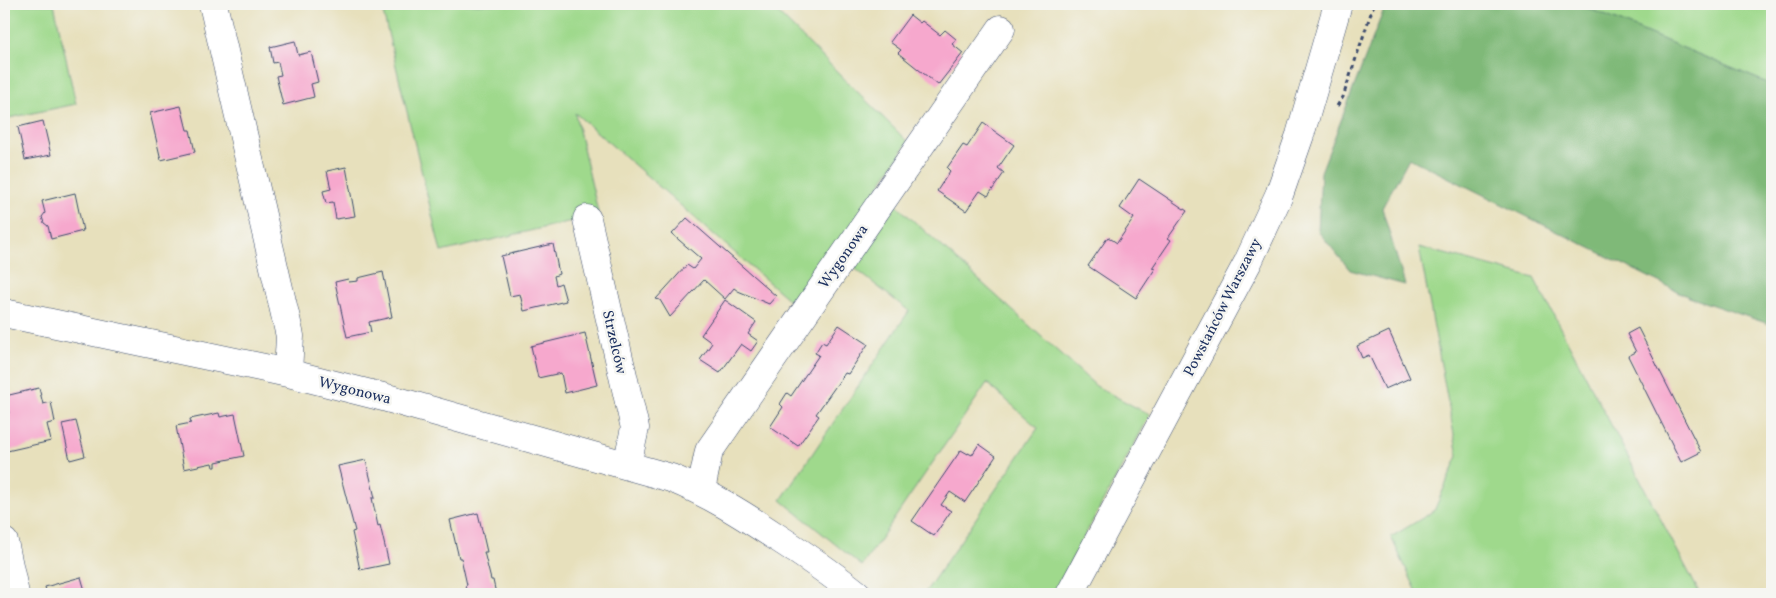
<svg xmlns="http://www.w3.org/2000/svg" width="1776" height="598" font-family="Vollkorn,serif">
	<rect width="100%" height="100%" fill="#f6f6f2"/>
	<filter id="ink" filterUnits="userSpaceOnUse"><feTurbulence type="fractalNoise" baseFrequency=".02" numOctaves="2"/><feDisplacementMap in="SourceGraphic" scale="10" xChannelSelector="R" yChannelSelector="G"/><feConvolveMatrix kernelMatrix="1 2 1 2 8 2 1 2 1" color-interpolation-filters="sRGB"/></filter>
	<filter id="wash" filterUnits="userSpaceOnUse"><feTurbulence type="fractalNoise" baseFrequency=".0096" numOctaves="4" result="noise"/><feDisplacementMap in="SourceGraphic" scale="20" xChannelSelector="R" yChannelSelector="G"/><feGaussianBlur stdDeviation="1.12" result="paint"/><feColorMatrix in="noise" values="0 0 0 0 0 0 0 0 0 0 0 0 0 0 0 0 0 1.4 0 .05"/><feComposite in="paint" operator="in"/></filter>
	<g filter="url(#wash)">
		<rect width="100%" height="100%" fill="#e7e0bc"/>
		<!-- green -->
		<path fill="#9fd98c" stroke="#5d8475" d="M4,4H54L76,104L4,119Z
			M381,4H769L908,142L798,308L575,113L598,212L576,220L441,252Z
			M1578,4H1772V85Z
			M895,204L1096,386L1150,415L1053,594H924L1038,428L987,383L862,566L781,500L909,311L853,267Z
			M1419,247L1534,278L1700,594H1418L1391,537L1434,511L1458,456Z"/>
		<!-- forest -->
		<path fill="#7fb978" stroke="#4d746b" d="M1386,4H1578L1772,85V325L1689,297L1409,158L1382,208L1405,285L1350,270L1318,231L1321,172Z"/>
		<g id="blocks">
			<!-- building -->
			<path fill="#f6a8cd" d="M910,15L920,23L922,21L940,35L945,30L956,39L952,44L963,53L938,85L898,53L901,50L890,42Z
				M295,41L298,55L311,52L318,82L311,84L314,97L283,105L276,76L281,75L278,62L273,63L270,47Z
				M181,106L187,130H190L195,152L161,160L150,113Z
				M43,121L51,155L25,160L18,127Z
				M983,123L1014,145L998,168L1004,173L988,196L980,191L966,211L937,191L950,171L947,168L963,145L967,147Z
				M346,167L355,216L336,219L333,202L326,203L323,191L331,189L327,171Z
				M1139,179L1187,211L1168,238L1171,240L1152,268L1155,269L1136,298L1088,266L1108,237L1117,243L1134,218L1120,208Z
				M75,193L83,231L51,239L48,226L44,223L42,217L45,213L42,201Z
				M687,218L776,296L769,304L738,291L734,288L725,299L704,280L670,317L660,300L656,299L687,265L693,269L701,259L672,234Z
				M553,244L559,274L554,276L556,285L561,283L566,301L524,311L520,294L510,296L501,256Z
				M383,272L392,317L369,322L371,332L347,337L335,282L348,279L349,282L358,281V278Z
				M725,300L756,322L748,334L758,341L751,351L741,344L720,373L700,360L712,343L701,335Z
				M839,325L868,344L848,374L845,373L816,414L819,416L798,446L770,427L783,407L780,404L787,393L791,396L819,355L815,353L822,342L826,344Z
				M1638,328L1701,452L1681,462L1628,356L1636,352L1627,334Z
				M1389,331L1410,378L1385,389L1369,355L1362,358L1357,346Z
				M585,333L597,385L565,393L561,373L538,378L531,346Z
				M39,388L43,404L51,402L55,422L47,424L51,441L7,451L4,438V414L9,413L5,396Z
				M219,413L220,417L235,414L244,456L216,462V467H213L212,463L184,469L176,426L191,423L190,419Z
				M76,421L85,456L70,460L62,424Z
				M979,444L996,456L965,502L950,492L941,505L951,511L934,536L912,521L961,450L968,454V453L972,455Z
				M366,460L375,498H372L378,526L380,525L389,564L360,570L352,532L355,531L338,466Z
				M478,513L487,552H484L491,580H493L496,594H467L465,586L467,585L461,558H459L450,520Z
				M81,577L86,594H47L45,587Z"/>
		</g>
	</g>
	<g filter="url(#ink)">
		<use href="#blocks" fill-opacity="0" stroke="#3a4a6c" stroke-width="1"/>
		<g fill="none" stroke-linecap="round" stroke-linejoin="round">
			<!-- minor casing -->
			<g stroke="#3a4a6c" stroke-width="29">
				<path id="minor" d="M213,4L290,336L288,373
					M587,219L635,428L627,465
					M4,313L288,373L387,398L671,478C710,494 740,513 775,536C803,554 831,573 857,594
					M701,490L709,451L1001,29
					M4,542L15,594
					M1070,594L1248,262L1279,195L1300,135L1338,4"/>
			</g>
			<!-- path -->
			<path stroke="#3a4a6c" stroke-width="3" stroke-dasharray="4 4" stroke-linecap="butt" d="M1337,106L1343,97L1374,4"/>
			<!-- minor -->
			<use href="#minor" stroke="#fff" stroke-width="28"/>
		</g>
	</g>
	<g text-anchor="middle" stroke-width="5" stroke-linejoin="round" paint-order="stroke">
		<!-- street labels -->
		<g font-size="15" fill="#1b2f5e" stroke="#f6f6f2">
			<text transform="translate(843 256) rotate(-55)" y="5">Wygonowa</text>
			<text transform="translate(1222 307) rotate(-63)" y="5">Powstańców Warszawy</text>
			<text transform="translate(615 342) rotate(77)" y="5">Strzelców</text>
			<text transform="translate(355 390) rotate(14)" y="5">Wygonowa</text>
		</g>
	</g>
	<!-- margin -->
	<rect width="1776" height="598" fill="none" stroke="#f6f6f2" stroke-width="20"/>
</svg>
